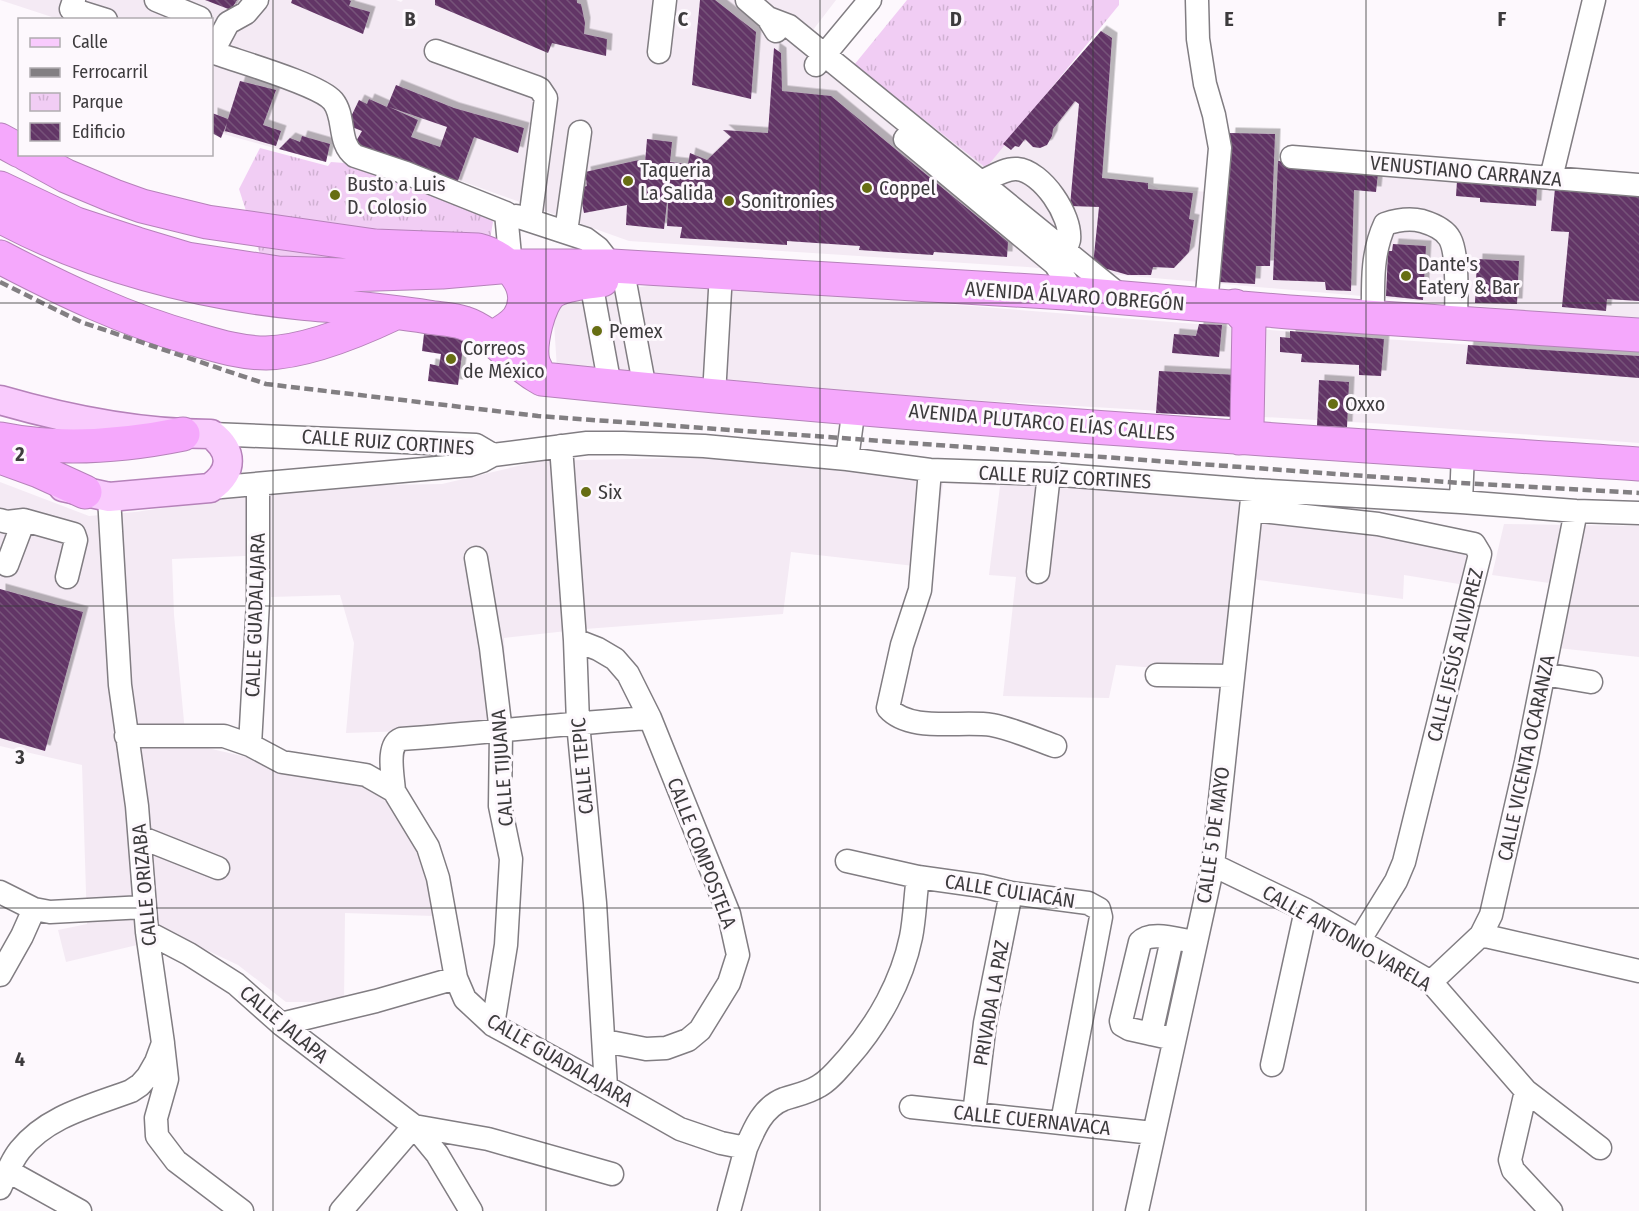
<svg xmlns="http://www.w3.org/2000/svg" width="1639" height="1211" font-family="'Fira Sans Condensed',sans-serif">
	<defs>
		<pattern id="park-tufts" width="24" height="20" patternUnits="userSpaceOnUse" patternTransform="scale(1.5)"><rect width="24" height="20" fill="#f1cdf4"/><path d="M3 7l-1-3M5 7V3M7 7l1-3M15 17l-1-3M17 17v-4M19 17l1-3" fill="none" stroke="#d0b1d2"/></pattern>
		<pattern id="building-back-hatch" width="6" height="6" patternUnits="userSpaceOnUse" patternTransform="scale(1.5)"><rect width="6" height="6" fill="#623666"/><path d="M-1 5l2 2M0 0l6 6M5-1l2 2" fill="none" stroke="#765279"/></pattern>
		<filter id="shadow"><feDropShadow dx="5.5" dy="-5.5" stdDeviation="0" flood-color="#0004"/></filter>
	</defs>
	<rect width="100%" height="100%" fill="#fdf8fd"/>
	<!-- built -->
	<path fill="#f4eaf4" d="M0,0H396L401,2L403,0H836L813,30L854,65L985,167L1101,31L1112,38L1102,178L1148,183L1159,189L1227,193L1231,133L1275,134L1279,161L1402,177L1639,194V320L1027,267L629,241L355,143L330,144L326,162L212,131V20L58,19Z
		M654,285L857,297L1384,339L1639,356V443L1386,424L852,393L557,369L553,308L561,298Z
		M719,457L1035,479L1245,501L1475,550L1465,585L1404,575L1403,599L1236,577L1227,673L1116,665L1109,698L1003,696L1016,577L989,575L1000,486L943,483L932,568L791,552L783,614L585,629L504,638L508,721L409,731L346,733L354,643L340,595L271,597L270,555L172,559L174,615L186,743L368,785L389,799L426,860L433,916L345,913L344,1002H286L238,965L154,925L137,945L66,962L58,930L87,924L82,765L0,746V482L89,516L135,512L316,486L442,484L539,461Z
		M1504,524L1639,526V657L1558,648L1571,586L1492,575Z"/>
	<!-- park -->
	<path fill="url(#park-tufts)" d="M907,0H1119V5L986,168L854,65Z
		M260,148L328,166L331,162L385,166L494,216L487,257L266,273L239,189Z"/>
	<!-- building -->
	<path fill="url(#building-back-hatch)" fill-rule="evenodd" filter="url(#shadow)" d="M205,0H237L231,10Z
		M292,0H349L351,1L349,6L370,12L363,34L291,3Z
		M435,0H577V3L581,4L585,23L584,34L607,39L606,56L552,43L548,53L435,5Z
		M700,0H715L756,32L751,99L692,85Z
		M1101,31L1112,38L1102,178L1148,183V189L1193,193L1189,219L1194,220L1189,252L1174,268L1153,267L1151,275H1128L1093,265L1099,207L1070,206L1079,104L1075,101L1053,129L1052,136L1047,145L1040,148L1033,147L1025,139L1019,147L1015,146L1011,150L1003,144Z
		M774,48L781,53L782,91L831,96L1008,242L1007,257L934,252L933,255L859,250L860,246L787,241V245L680,238L682,227L667,226L669,184L664,229L626,225L627,205L584,213L579,188L587,186L585,172L639,160L641,163H645L647,139L672,142L670,162L688,164L690,153L707,160L731,137L723,130L768,133ZM649,166L670,168L669,176H650Z
		M240,81L276,90L263,125L281,131L276,146L225,131L227,123L221,138L212,133V113L228,119Z
		M396,85L454,108L524,128L518,153L474,137L456,186L355,143L362,131L347,125L359,100L367,104L369,99L387,107ZM389,107L447,127L440,147L411,137L418,120Z
		M1230,133L1275,134L1270,266H1256L1255,284L1219,282Z
		M302,136L330,144L326,162L279,149L290,138L300,142Z
		M1278,161L1331,165L1378,173L1376,192L1354,190L1351,291L1326,290L1325,282L1273,280Z
		M1457,181L1537,187L1536,206L1480,202V198L1456,196Z
		M1555,188L1639,194V301L1607,299L1606,311L1562,307L1569,232L1551,231Z
		M1393,244L1426,246L1423,300L1386,296L1388,251H1392Z
		M1477,259L1519,261L1517,304L1475,303Z
		M1199,324L1222,325L1219,357L1172,353L1174,334L1196,336Z
		M1290,331L1384,339L1381,376L1359,375V365L1301,362L1302,354L1280,352V337L1290,338Z
		M424,334L464,339L458,385L428,381L430,364L439,366L441,354L422,351Z
		M1468,345L1639,356V378L1466,364Z
		M1159,371L1238,375L1235,417L1156,413Z
		M1319,380L1349,382L1347,427L1317,426Z
		M0,589L83,612L45,751L0,738Z"/>
	<g fill="none" stroke-linecap="round" stroke-linejoin="round">
		<!-- minor casing -->
		<g stroke="#817d82" stroke-width="25">
			<path id="minor" d="M74,0L71,9L106,20
				M156,0L200,18
				M747,0L768,18L776,31
				M1197,0L1198,39L1205,84L1214,115L1220,148L1206,305
				M768,18L789,26L1123,298
				M436,51L536,87L540,89L546,98L530,220
				M212,52C236,61 319,84 333,101C346,117 337,143 355,156L406,173L506,213L511,266
				M659,52L665,0
				M212,53L228,23L246,13L257,0
				M816,65L870,0
				M905,139L1055,264L1067,282L1065,293
				M1292,157L1639,185
				M1551,178L1594,0
				M981,182C992,177 1005,168 1017,169C1042,171 1072,216 1069,240C1067,248 1062,254 1058,261
				M516,216L586,239L598,248L612,266
				M566,232L580,132
				M624,277L645,389
				M591,282L610,386
				M1373,318C1373,286 1371,254 1385,224C1397,220 1410,218 1422,221C1432,224 1445,229 1450,239C1459,256 1456,303 1456,323
				M714,395L721,273
				M211,434L476,445L493,455
				M561,446L575,640L578,723L595,903L606,1087
				M847,459L854,407
				M930,470L920,590L902,645L888,708C910,733 962,720 992,725C1013,729 1035,739 1055,746
				M210,488L470,465L482,461L493,455L587,443H623L704,446L847,459L930,470L1049,474L1253,490L1461,502L1576,511L1639,513
				M1461,502L1463,452
				M1252,510L1378,524L1474,544L1480,554L1404,862L1396,881L1359,941
				M0,520L7,522L24,520L74,534L76,540L67,577
				M476,558L491,648L501,732L500,806L511,859L506,945L493,1025
				M7,565L24,520
				M1038,572L1049,474
				M575,640L598,649L615,659L628,674L650,718L729,914L738,955L729,983L700,1030L688,1040L666,1048L646,1049L605,1041
				M1544,674L1591,682
				M1157,675L1233,676
				M126,736H224L250,745L282,762L366,775L394,791L428,847L438,878L456,978L465,999L493,1025L606,1087L680,1129L721,1143L746,1148L729,1211
				M250,745L258,602V485
				M394,791C393,776 386,745 401,739C485,733 567,723 650,718
				M140,837L218,868
				M847,861L918,877L982,886L1011,893L1088,903L1099,909L1101,917L1062,1122
				M1213,865L1306,910L1431,982L1526,1091L1600,1148
				M0,892L34,909L50,912L144,907
				M147,932L189,954L236,984L281,1024L414,1126L437,1154L471,1211
				M1481,935L1639,971
				M0,975L22,936L34,909
				M1431,982L1481,935L1491,915L1526,762L1576,511
				M281,1024L376,1001L456,978
				M1151,1034L1172,939
				M1174,1039L1129,1029L1122,1025L1121,1021L1140,942C1151,930 1179,940 1195,942
				M163,1044L167,1079L156,1118L157,1136L176,1161L242,1211
				M1272,1065L1306,910
				M1526,1091L1510,1160L1513,1170L1551,1211
				M911,1107L1153,1133
				M974,1114L985,1023L1011,893
				M746,1148C754,1129 763,1107 784,1099C796,1095 808,1093 819,1086C830,1080 839,1068 848,1058C878,1024 902,981 911,937C915,917 915,897 918,877
				M8,1171L80,1211
				M0,1188C6,1175 11,1161 20,1150C47,1116 91,1106 131,1091L140,1085L148,1076L156,1062L163,1043L147,932L137,806L120,685L109,497
				M341,1211L414,1126L488,1139L612,1174
				M1137,1211L1213,865L1253,490"/>
		</g>
		<!-- major casing -->
		<g stroke="#b582b9" stroke-width="31">
			<path id="major" d="M0,400C69,420 139,434 211,434C233,451 234,471 210,488L109,497L63,487"/>
		</g>
		<!-- highway casing -->
		<g stroke="#b582b9" stroke-width="35">
			<path id="highway" d="M0,140L20,151
				M26,154L66,176L114,196L142,206L207,222L375,246L478,250C507,257 539,288 518,319C511,328 501,333 492,338
				M0,188L76,224L137,244L187,259L278,273L344,275L442,272L511,266H612L1065,293L1289,312L1639,335
				M0,216C90,265 199,293 301,303C343,307 386,310 428,317C440,319 453,319 464,323C495,333 513,364 542,379C906,417 1273,440 1639,464
				M0,257C63,290 126,320 194,339C218,346 241,353 266,353C306,352 357,331 393,314
				M1235,306L1249,321L1247,425L1245,432L1239,438
				M542,379C538,373 535,368 533,362C529,345 538,303 552,292C566,283 586,283 602,280
				M0,439C59,451 124,446 183,434
				M0,457L39,471L85,492"/>
		</g>
		<!-- minor -->
		<use href="#minor" stroke="#fff" stroke-width="22"/>
		<!-- major -->
		<use href="#major" stroke="#f9cbfd" stroke-width="28"/>
		<!-- highway -->
		<use href="#highway" stroke="#f5a8fc" stroke-width="33"/>
		<!-- rail -->
		<path stroke="#827f82" stroke-width="4.5" stroke-dasharray="9 4.5" stroke-linecap="butt" d="M0,282L81,322L266,384L538,416L1461,483L1639,493"/>
	</g>
	<!-- grid -->
	<path fill="none" stroke="#3d3b3d" stroke-width="1.5" stroke-opacity="0.55" d="M273,0V1211M546,0V1211M820,0V1211M1093,0V1211M1366,0V1211M0,303H1639M0,606H1639M0,908H1639"/>
	<!-- markers -->
	<g fill="#676e13" stroke="#fdf8fd" stroke-width="2">
		<circle cx="628" cy="181" r="6"/>
		<circle cx="867" cy="188" r="6"/>
		<circle cx="335" cy="195" r="6"/>
		<circle cx="729" cy="201" r="6"/>
		<circle cx="1406" cy="276" r="6"/>
		<circle cx="597" cy="331" r="6"/>
		<circle cx="451" cy="359" r="6"/>
		<circle cx="1333" cy="404" r="6"/>
		<circle cx="586" cy="492" r="6"/>
	</g>
	<g text-anchor="middle" stroke-width="6" stroke-linejoin="round" paint-order="stroke">
		<!-- poi labels -->
		<g font-size="20" fill="#3d3b3d" stroke="#fdf8fd" text-anchor="start">
			<text x="640" y="177">Taqueria<tspan x="640" dy="23">La Salida</tspan></text>
			<text x="347" y="191">Busto a Luis<tspan x="347" dy="23">D. Colosio</tspan></text>
			<text x="879" y="195">Coppel</text>
			<text x="741" y="208">Sonitronies</text>
			<text x="1418" y="271">Dante's<tspan x="1418" dy="23">Eatery &amp; Bar</tspan></text>
			<text x="609" y="338">Pemex</text>
			<text x="463" y="355">Correos<tspan x="463" dy="23">de México</tspan></text>
			<text x="1345" y="411">Oxxo</text>
			<text x="598" y="499">Six</text>
		</g>
		<!-- street labels -->
		<g font-size="20" fill="#3d3b3d" stroke="#fdf8fd">
			<text transform="translate(1466 171) rotate(5)" y="7">VENUSTIANO CARRANZA</text>
			<text transform="translate(1075 296) rotate(4)" y="7">AVENIDA ÁLVARO OBREGÓN</text>
			<text transform="translate(1042 422) rotate(5)" y="7">AVENIDA PLUTARCO ELÍAS CALLES</text>
			<text transform="translate(388 442) rotate(4)" y="7">CALLE RUIZ CORTINES</text>
			<text transform="translate(1065 477) rotate(3)" y="7">CALLE RUÍZ CORTINES</text>
			<text transform="translate(255 615) rotate(-88)" y="7">CALLE GUADALAJARA</text>
			<text transform="translate(1455 655) rotate(-76)" y="7">CALLE JESÚS ALVIDREZ</text>
			<text transform="translate(1526 758) rotate(-78)" y="7">CALLE VICENTA OCARANZA</text>
			<text transform="translate(582 766) rotate(-95)" y="7">CALLE TEPIC</text>
			<text transform="translate(502 768) rotate(-94)" y="7">CALLE TIJUANA</text>
			<text transform="translate(1213 835) rotate(-82)" y="7">CALLE 5 DE MAYO</text>
			<text transform="translate(702 853) rotate(69)" y="7">CALLE COMPOSTELA</text>
			<text transform="translate(144 885) rotate(-95)" y="7">CALLE ORIZABA</text>
			<text transform="translate(1010 891) rotate(9)" y="7">CALLE CULIACÁN</text>
			<text transform="translate(1347 938) rotate(30)" y="7">CALLE ANTONIO VARELA</text>
			<text transform="translate(991 1003) rotate(-80)" y="7">PRIVADA LA PAZ</text>
			<text transform="translate(284 1024) rotate(40)" y="7">CALLE JALAPA</text>
			<text transform="translate(560 1060) rotate(30)" y="7">CALLE GUADALAJARA</text>
			<text transform="translate(1032 1120) rotate(6)" y="7">CALLE CUERNAVACA</text>
		</g>
	</g>
	<g font-size="20" text-anchor="middle" font-weight="bold" fill="#3d3b3d" stroke="#fdf8fd" stroke-width="6" stroke-linejoin="round" paint-order="stroke">
		<text x="410" y="26">B</text>
		<text x="683" y="26">C</text>
		<text x="956" y="26">D</text>
		<text x="1229" y="26">E</text>
		<text x="1502" y="26">F</text>
		<text x="20" y="461">2</text>
		<text x="20" y="764">3</text>
		<text x="20" y="1066">4</text>
	</g>
	<!-- legend -->
	<rect x="18" y="18" width="195" height="138" fill="#fdf8fd" stroke="#b0acb0" stroke-width="1.5"/>
	<rect x="30" y="38" width="30" height="9" fill="#f9cbfd" stroke="#b0acb0" stroke-width="1.5"/>
	<text x="72" y="48" font-size="18" fill="#3d3b3d">Calle</text>
	<rect x="30" y="68" width="30" height="9" fill="#827f82" stroke="#b0acb0" stroke-width="1.5"/>
	<text x="72" y="78" font-size="18" fill="#3d3b3d">Ferrocarril</text>
	<rect x="30" y="93" width="30" height="18" fill="url(#park-tufts)" stroke="#b0acb0" stroke-width="1.5"/>
	<text x="72" y="108" font-size="18" fill="#3d3b3d">Parque</text>
	<rect x="30" y="123" width="30" height="18" fill="url(#building-back-hatch)" stroke="#b0acb0" stroke-width="1.5"/>
	<text x="72" y="138" font-size="18" fill="#3d3b3d">Edificio</text>
</svg>
